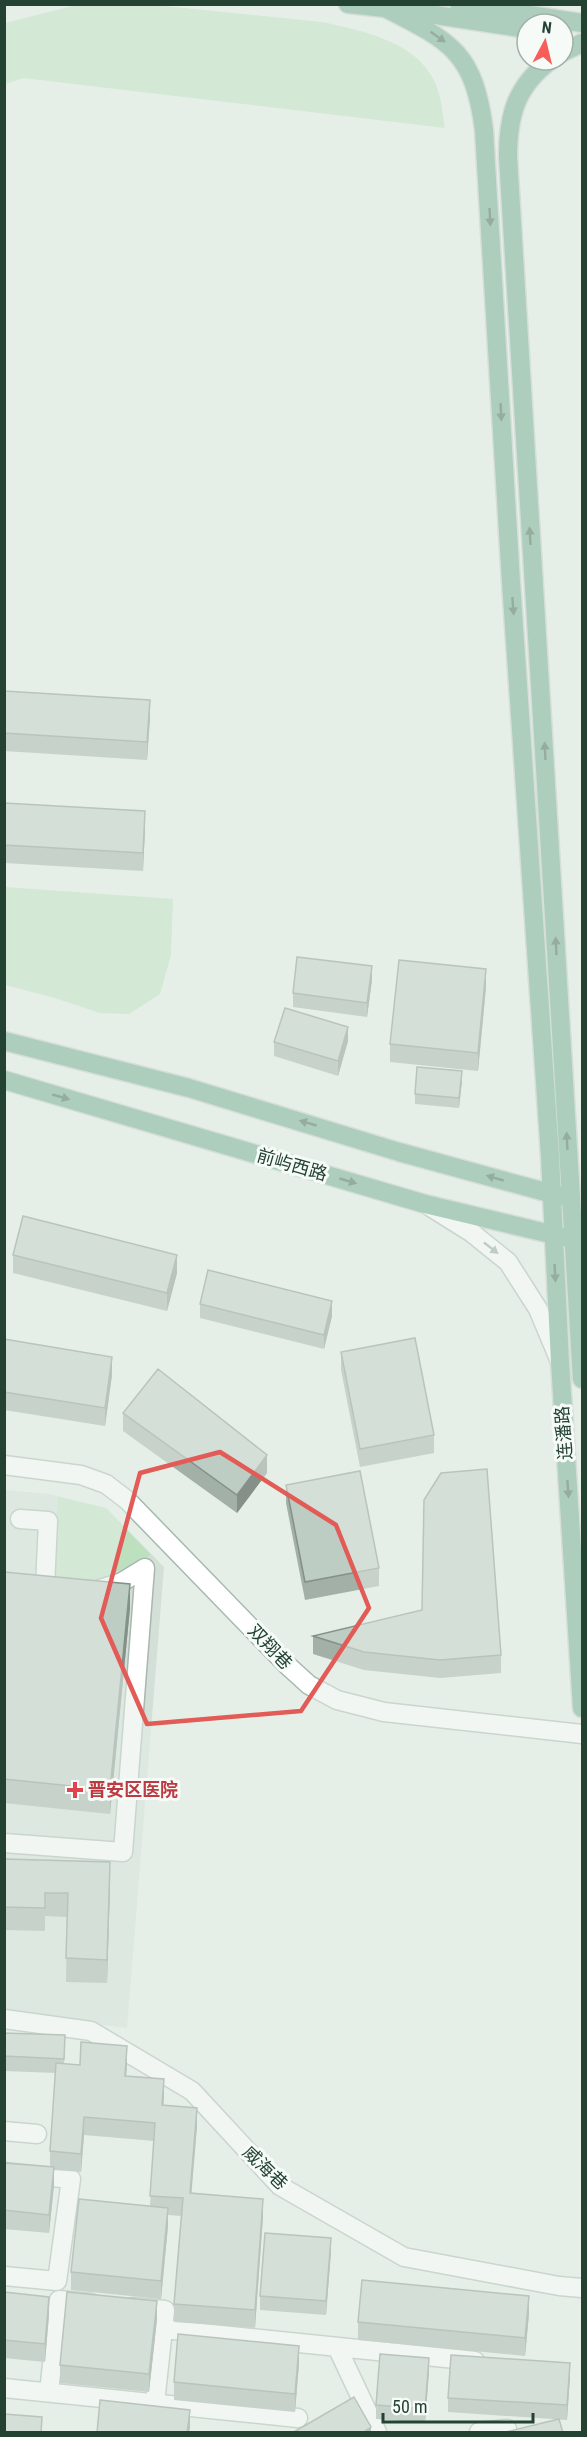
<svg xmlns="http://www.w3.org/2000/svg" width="587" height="2437" font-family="'Roboto Condensed','Noto Sans SC',sans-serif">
	<rect width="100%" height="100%" fill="#e5efe8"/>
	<!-- built -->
	<path fill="#d3dfd7" d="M5,1490L49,1494L106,1508L164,1567L127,2028L5,2012Z"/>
	<!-- green -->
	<path fill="#bde0bf" d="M144,4L322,22C359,30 410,40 431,75C441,90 442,111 445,128L23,78L5,84V23L76,5Z
		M5,887L173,899L171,955L160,994L129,1014L100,1013L55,998L5,985Z
		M58,1497L106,1508L151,1555L92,1584L52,1577Z"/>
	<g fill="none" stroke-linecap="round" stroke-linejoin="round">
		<!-- minor casing -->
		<g stroke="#a7b8ae" stroke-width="21">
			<path id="minor" d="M429,1206L472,1233L508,1262L538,1309L559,1359
				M4,1465L81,1475L106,1484L127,1500L287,1665L309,1685L337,1700L384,1712L582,1734
				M20,1519L48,1521L45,1587
				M4,1843L123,1852L145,1568L122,1582L97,1590
				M4,2019L91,2031L192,2091L280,2186L404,2257L559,2286L582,2288
				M4,2131L37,2134
				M4,2172L71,2179L57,2281L4,2276
				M133,2307L165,2310L155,2403
				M163,2329L475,2361
				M337,2347L377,2432
				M4,2388L298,2418
				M49,2392L59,2300L91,2303
				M479,2432L507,2429"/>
		</g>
		<!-- major casing -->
		<g stroke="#c1cac6" stroke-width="21">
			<path id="major" d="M348,4L403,10L527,29
				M459,4L582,23
				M387,9C452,42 474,53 484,130L511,582L550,1156L560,1362L582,1708
				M563,52L582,43
				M551,60C516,86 508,115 508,157L582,1379
				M4,1041L189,1088L399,1152L560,1196
				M4,1080L425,1204L563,1237"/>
		</g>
		<!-- minor -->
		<use href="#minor" stroke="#fff" stroke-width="18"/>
		<!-- major -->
		<use href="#major" stroke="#68a688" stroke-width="18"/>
	</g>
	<!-- wall -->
	<path fill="#a3b0a8" d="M4,691L150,718L147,760L4,751Z
		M4,803L145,829L143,871L4,863Z
		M372,980L367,1017L293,1007V993Z
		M486,987L478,1071L390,1062V1044Z
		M348,1041L338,1076L274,1056V1042Z
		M462,1081L459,1108L415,1104V1094Z
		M13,1255L177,1273L167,1311L13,1273Z
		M200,1304L332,1316L324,1349L200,1318Z
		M4,1339L112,1375L105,1426L4,1410Z
		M341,1352L434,1435V1453L360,1467L341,1370Z
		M123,1413L267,1473L237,1513L123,1431Z
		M286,1485L379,1568V1586L305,1600L286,1503Z
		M4,1572L130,1608L110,1814L4,1803Z
		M313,1636L501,1655V1673L440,1678L364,1670L313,1654Z
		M4,1859L110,1886L107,1983L66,1982L67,1917L45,1916V1931L4,1930Z
		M4,2033L65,2049L64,2064L80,2065L127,2064L126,2076L164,2097L163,2106L197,2126L191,2193L263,2217L255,2328L174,2322V2304L181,2216L168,2215V2226L161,2299L71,2290V2272L150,2206L154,2141L84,2135L81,2172L54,2170V2185L49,2233L4,2229V2162L50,2167V2151L56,2073L4,2071Z
		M331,2252L326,2315L260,2310V2296Z
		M4,2292L49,2315L45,2362L4,2358Z
		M529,2314L525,2356L358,2340V2322Z
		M157,2319L149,2392L60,2383V2365Z
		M299,2364L295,2412L174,2400V2382Z
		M429,2372L425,2423L376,2419V2405Z
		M570,2377L567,2420L448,2412V2398Z"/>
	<!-- shaded-wall -->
	<path fill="#849088" d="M150,700V718L147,760V742Z
		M145,811V829L143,871V853Z
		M372,966V980L367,1017V1003Z
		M486,969V987L478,1071V1053Z
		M348,1027V1041L338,1076V1061Z
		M462,1071V1081L459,1108V1098Z
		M177,1255V1273L167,1311V1293Z
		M332,1301V1316L324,1349V1335Z
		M112,1357V1375L105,1426V1408Z
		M267,1455V1473L237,1513V1495Z
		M130,1584V1608L110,1814V1790Z
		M110,1862V1886L107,1983V1960Z
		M127,2046V2064L125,2094V2076Z
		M164,2079V2097L162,2124V2105Z
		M197,2108V2126L190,2211V2193Z
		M84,2117V2135L81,2172V2154Z
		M54,2167V2185L49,2233V2215Z
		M263,2199V2217L255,2328V2310Z
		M168,2208V2226L161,2299V2281Z
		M331,2238V2252L326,2315V2301Z
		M529,2296V2314L525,2356V2338Z
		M49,2297V2315L45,2362V2344Z
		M157,2301V2319L149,2392V2374Z
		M299,2346V2364L295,2412V2394Z
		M429,2358V2372L425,2423V2409Z
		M570,2363V2377L567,2420V2405Z
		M190,2410V2428L189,2433H187Z
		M371,2427V2433H362Z"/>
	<!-- building -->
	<path fill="#bdcdc3" stroke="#849088" stroke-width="1.5" d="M4,691L150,700L147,742L4,733Z
		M4,803L145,811L143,853L4,845Z
		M297,957L372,966L367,1003L293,993Z
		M399,960L486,969L478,1053L390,1044Z
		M285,1008L348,1027L338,1061L274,1042Z
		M417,1067L462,1071L459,1098L415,1094Z
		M23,1216L177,1255L167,1293L13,1255Z
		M208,1270L332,1301L324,1335L200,1304Z
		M415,1338L434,1435L360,1449L341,1352Z
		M4,1339L112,1357L105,1408L4,1392Z
		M158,1369L267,1455L237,1495L123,1413Z
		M487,1469L501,1655L440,1660L364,1652L313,1636L422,1610L424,1500L441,1473Z
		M360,1471L379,1568L305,1582L286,1485Z
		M4,1572L130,1584L110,1790L4,1779Z
		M4,1859L110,1862L107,1960L66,1958L68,1893H45V1908L4,1907Z
		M4,2033L65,2035L64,2059L4,2056Z
		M81,2042L127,2046L125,2076L164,2079L162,2105L197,2108L190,2193L263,2199L255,2310L174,2304L183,2198L150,2196L155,2123L84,2117L81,2154L50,2151L56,2063L80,2065Z
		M4,2163L54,2167L49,2215L4,2210Z
		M79,2199L168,2208L161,2281L71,2272Z
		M265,2233L331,2238L326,2301L260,2296Z
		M362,2280L529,2296L525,2338L358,2322Z
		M4,2292L49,2297L45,2344L4,2340Z
		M67,2292L157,2301L149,2374L60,2365Z
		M178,2334L299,2346L295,2394L174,2382Z
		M380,2354L429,2358L425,2409L376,2405Z
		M451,2355L570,2363L567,2405L448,2398Z
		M354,2397L371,2427L362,2433H292Z
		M100,2400L190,2410L187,2433H97Z
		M4,2414L42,2417L41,2433H4Z
		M559,2419L563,2433H502Z"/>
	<!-- one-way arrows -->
	<defs><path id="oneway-solid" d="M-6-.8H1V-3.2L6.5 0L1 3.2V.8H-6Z" transform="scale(1.5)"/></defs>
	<g fill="#345b48">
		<use href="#oneway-solid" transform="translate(438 37) rotate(35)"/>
		<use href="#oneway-solid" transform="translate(490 217) rotate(87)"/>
		<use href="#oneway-solid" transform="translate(501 412) rotate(87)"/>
		<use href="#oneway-solid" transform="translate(530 536) rotate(-93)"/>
		<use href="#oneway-solid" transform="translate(513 606) rotate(86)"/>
		<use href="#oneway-solid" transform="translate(545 751) rotate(-93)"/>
		<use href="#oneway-solid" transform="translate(556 946) rotate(-93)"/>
		<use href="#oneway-solid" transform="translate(61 1097) rotate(16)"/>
		<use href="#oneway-solid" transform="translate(308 1123) rotate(-164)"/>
		<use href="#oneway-solid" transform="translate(567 1141) rotate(-93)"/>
		<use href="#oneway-solid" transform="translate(495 1178) rotate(-164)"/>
		<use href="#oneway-solid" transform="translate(348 1181) rotate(16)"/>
		<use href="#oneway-solid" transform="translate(555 1273) rotate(87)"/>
		<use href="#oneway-solid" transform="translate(568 1489) rotate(86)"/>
	</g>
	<use fill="#91a098" href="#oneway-solid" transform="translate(491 1248) rotate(38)"/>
	<!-- marked area -->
	<path d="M0 0H587V2437H0ZM220,1452L336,1525L369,1608L301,1711L147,1724L101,1618L140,1473Z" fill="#e5efe8" fill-opacity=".55" fill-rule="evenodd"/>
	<path fill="none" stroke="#e25b56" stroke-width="4.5" stroke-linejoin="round" d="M220,1452L336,1525L369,1608L301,1711L147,1724L101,1618L140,1473Z"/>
	<!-- markers -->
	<path fill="#e0444e" stroke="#f6fbf7" stroke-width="2" d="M72 1781h6v6h6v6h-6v6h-6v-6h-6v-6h6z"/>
	<g text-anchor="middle" stroke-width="6" stroke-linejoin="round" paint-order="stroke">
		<!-- street labels -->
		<g font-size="18" fill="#234232" stroke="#f6fbf7">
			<text transform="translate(292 1165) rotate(16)" y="6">前屿西路</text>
			<text transform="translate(564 1433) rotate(-94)" y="6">连潘路</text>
			<text transform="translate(270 1647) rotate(46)" y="6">双翔巷</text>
			<text transform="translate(265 2168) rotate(44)" y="6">威海巷</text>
		</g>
		<!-- health labels -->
		<g font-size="18" font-weight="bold" fill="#be3a42" stroke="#f6fbf7" text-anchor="start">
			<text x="88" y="1796">晋安区医院</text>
		</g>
	</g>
	<!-- border -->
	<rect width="587" height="2437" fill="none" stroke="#234232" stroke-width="12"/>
	<!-- north arrow -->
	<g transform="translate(545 42) rotate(7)"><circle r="28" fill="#f6fbf7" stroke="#a2b1a8" stroke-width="1.5"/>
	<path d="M0-4.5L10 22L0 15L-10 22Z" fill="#f75e5a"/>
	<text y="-9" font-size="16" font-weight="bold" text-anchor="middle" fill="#234232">N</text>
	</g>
	<!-- scale -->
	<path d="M383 2413v9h150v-9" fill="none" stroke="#234232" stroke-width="3"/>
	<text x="392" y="2413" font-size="18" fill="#234232" stroke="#f6fbf7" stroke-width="4.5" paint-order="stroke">50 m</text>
</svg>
